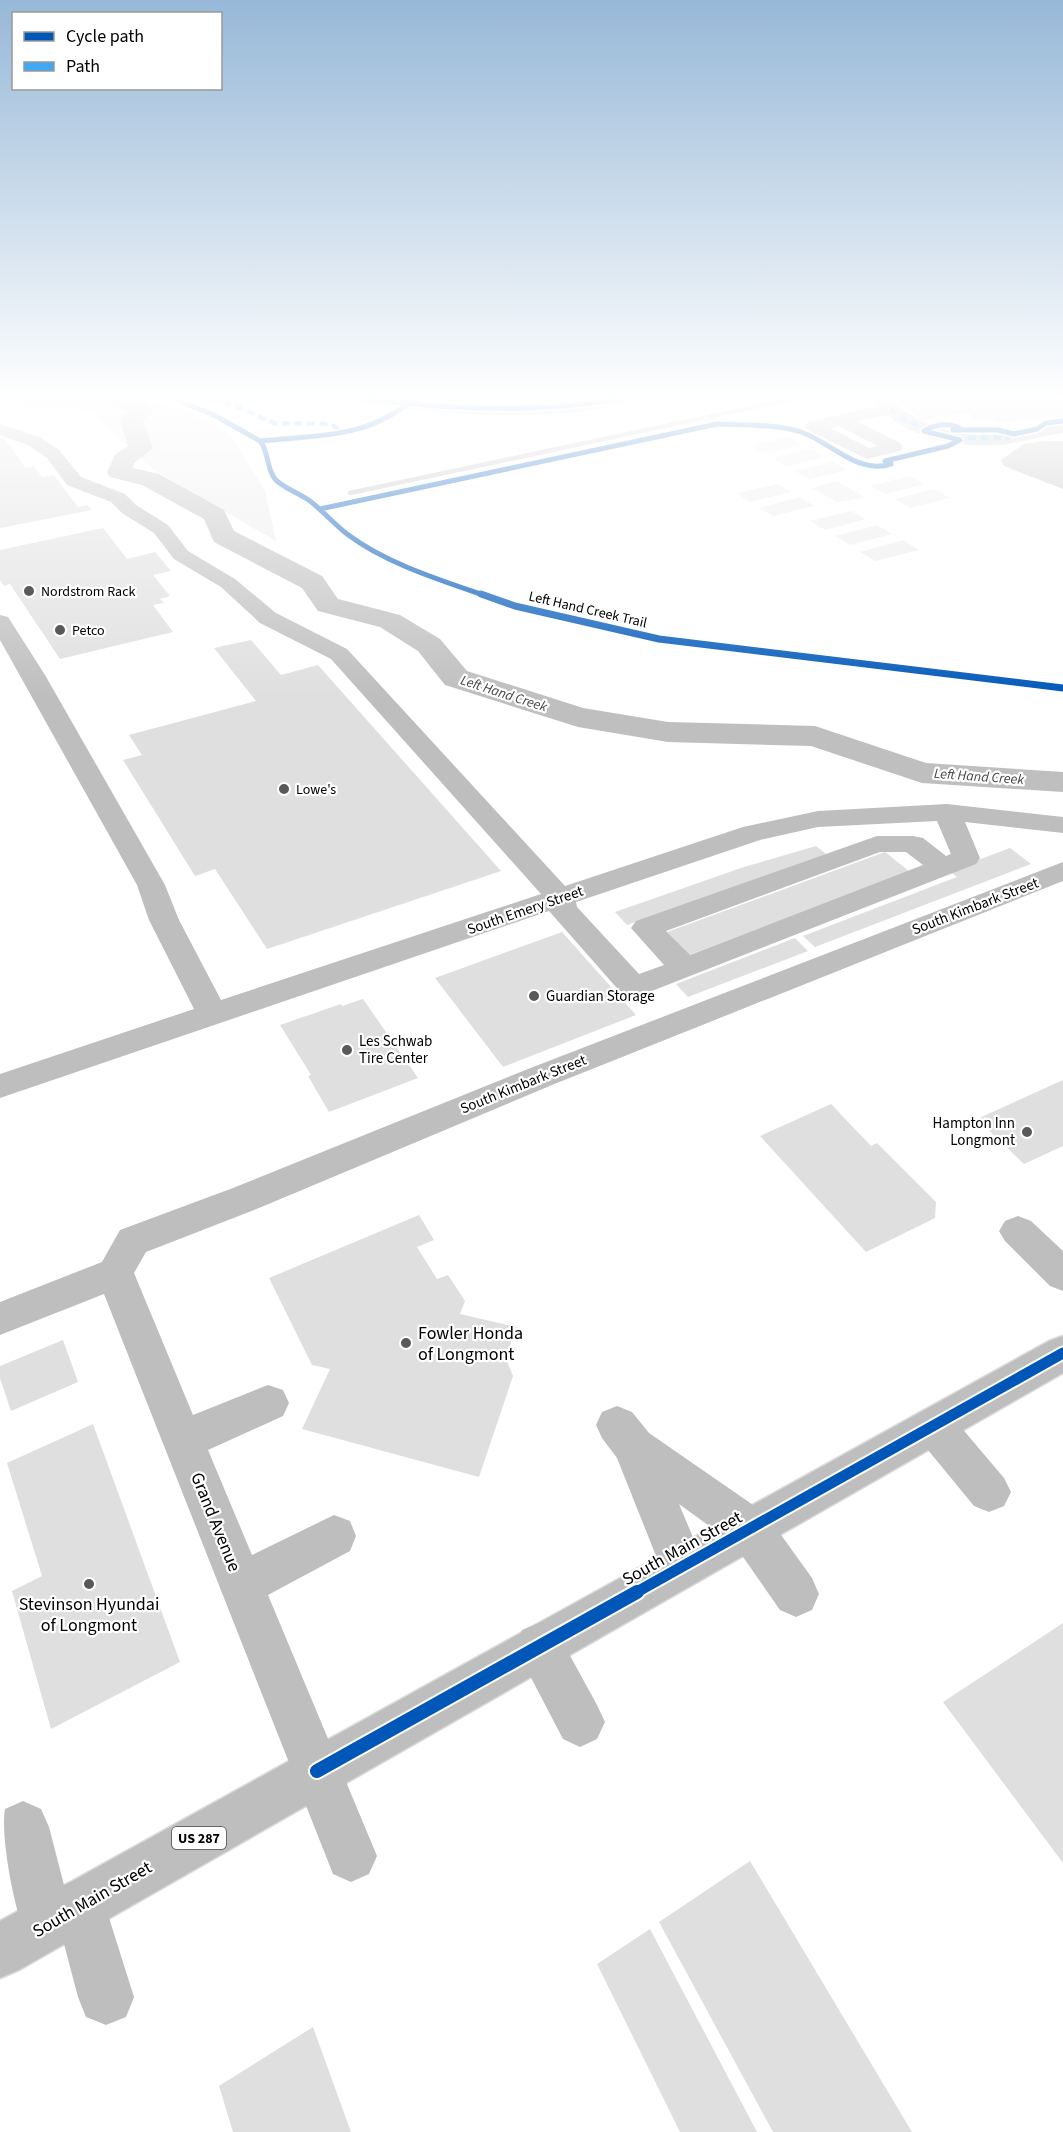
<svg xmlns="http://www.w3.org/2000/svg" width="1063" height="2132" font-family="'Source Sans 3',sans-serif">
	<rect width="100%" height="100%" fill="#fff"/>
	<!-- green -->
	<path fill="#ececec" d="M0,399H151L188,411L230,434L265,491L276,541L152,469L90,410L2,407L0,406Z
		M789,437L802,445L764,453L751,446Z
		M811,449L825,457L786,466L773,458Z
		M834,462L848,470L809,479L795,471Z
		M910,476L925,484L885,494L870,486Z
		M833,482H838L863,496L862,498L837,502L812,488Z
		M777,484L791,492L750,502L737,493Z
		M934,489L950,498L910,508L895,499Z
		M800,497L814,506L773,516L759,508Z
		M851,511L866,519L825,530L810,521Z
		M877,525L892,534L850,545L835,536Z
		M903,540L919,550L876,561L860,552Z"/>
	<!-- water -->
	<path fill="#bfbfbf" d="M1044,441H1063V489L1004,466L1001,460L1024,444Z"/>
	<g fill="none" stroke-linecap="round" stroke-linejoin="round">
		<!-- stream -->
		<path stroke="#bfbfbf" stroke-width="4.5" d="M350,493L792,399"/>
		<!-- river -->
		<path fill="#bfbfbf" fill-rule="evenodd" d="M103,399H142L154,411L143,422L153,448L134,463L133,468L159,474L224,510L234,531L322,576L338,599L400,615L440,639L467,671L583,708L668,722L815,726L926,763L1063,772V792L922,783L811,746L668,742L578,727L445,685L418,651L380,627L318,611L302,588L214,542L204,519L142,485L110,477L107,472L115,455L128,446L120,420L129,411L106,404Z"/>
	</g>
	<!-- building -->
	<path fill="#dfdfdf" d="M915,399H1063V416L1028,420L1025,418L1000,424L988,419H973L970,416L973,414L971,413L923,420L895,401Z
		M0,438H4L26,468L34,466L42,477L54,475L78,507L88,505L92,510L0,528Z
		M103,528L127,559L155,552L171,571L153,575L170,596L160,599L164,603L153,605L173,632L60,659L10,584L4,586L0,580V550Z
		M251,640L281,675L318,665L501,871L267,949L215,869L195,876L123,760L142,755L129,735L256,701L214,648Z
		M816,846L826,854L627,925L615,912L744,867Z
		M1010,848L1031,864L815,947L803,936L957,877L949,871Z
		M885,852L910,872L689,955L667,932Z
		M562,932L636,1015L503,1067L435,978Z
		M795,938L808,951L688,997L676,984Z
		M363,999L418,1078L329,1112L308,1076L311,1075L280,1025L341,1004L342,1006Z
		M1063,1080V1146L1024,1164L977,1119Z
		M831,1104L871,1146L877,1143L936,1202L935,1218L866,1252L760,1136Z
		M419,1215L434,1240L417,1247L437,1279L448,1275L465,1301L460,1314L516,1327L506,1359L513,1376L479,1477L302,1429L330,1369L312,1365L269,1278Z
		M63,1340L78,1382L11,1411L0,1378V1366Z
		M93,1424L180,1662L51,1729L12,1591L42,1576L7,1463Z
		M1063,1623V1863L943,1702Z
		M750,1861L912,2132H773L659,1922Z
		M650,1929L757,2132H680L597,1964Z
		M313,2027L351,2132H233L219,2086Z"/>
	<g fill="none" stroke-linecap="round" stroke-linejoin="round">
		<!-- major casing -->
		<g stroke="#dbdbdb" stroke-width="3">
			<path id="major" d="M1063,1336V1373L19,1970L0,1978V1921L1049,1341Z"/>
		</g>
		<!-- minor -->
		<path fill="#bebebe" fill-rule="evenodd" d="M359,399C411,399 462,405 514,404C552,404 591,396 628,399L626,403C560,419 487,417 420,410C401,408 380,407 361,403Z
			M877,399H893V401C923,430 968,439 1009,433C1027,430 1044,424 1063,423V433C1044,435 1026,441 1008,444C968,449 919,441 887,415L857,421L900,443L903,447L900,451L867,459L808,430L805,426L808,422L879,406L876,402ZM839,426L878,446L869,448L830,428Z
			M0,424L40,437L59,450L81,477L125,494L136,505L168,525L188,551L235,579L276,613L347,649L565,886L743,827L818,811L947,804L1063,817V833L965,822L980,858L976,864L634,998L623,995L549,911L0,1098V1074L194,1009L149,920L137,885L0,640V615L8,617L45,675L165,885L179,920L221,1000L541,894L331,659L260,623L221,587L174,559L154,533L122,513L111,502L67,485L47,458L28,445L0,435ZM937,821L951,854L946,856L923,838L913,836H877L636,921L631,928L664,965L639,974L577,907L576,902L760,840L818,827ZM880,852H906L923,865L690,955L666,931Z
			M1063,862V881L552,1085L259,1208L146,1252L134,1273L193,1415L268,1385L283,1390L289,1403L283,1416L208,1450L252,1555L334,1515L350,1521L356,1536L350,1551L268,1595L377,1856L369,1874L351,1882L333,1874L104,1294L0,1335V1302L102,1262L120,1230L233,1188L528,1069Z
			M1018,1216L1031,1221L1063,1251V1291L1050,1286L1005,1241L999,1231L1005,1221Z
			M617,1406L632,1412L649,1433L766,1514L812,1578L819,1594L812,1610L796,1617L780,1610L734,1544L679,1504L705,1566L698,1581L682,1588L666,1581L617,1458L602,1438L596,1425L602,1412Z
			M934,1407L949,1413L1004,1478L1011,1492L1004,1506L989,1512L974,1506L919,1439L913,1426L919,1413Z
			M539,1623L556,1630L597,1705L605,1722L597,1739L580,1747L563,1739L515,1647L522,1630Z
			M23,1801L41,1809L49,1827L64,1885L80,1878L99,1886L134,1997L126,2017L106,2025L86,2017L78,1997L64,1944L47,1951L28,1943C15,1913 0,1838 5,1809Z"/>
		<!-- major -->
		<use href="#major" fill="#bebebe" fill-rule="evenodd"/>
		<!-- quiet -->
		<path stroke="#3fa9f5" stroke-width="4.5" stroke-dasharray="8 4.5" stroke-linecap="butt" d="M225,399L228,404L239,407
			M253,399L239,407L274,423L330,424L345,432
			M890,409L905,420L930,430
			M968,438H1010"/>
		<!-- cycleway-far3 casing -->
		<g stroke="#fff" stroke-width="8">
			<path id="cycleway-far3" d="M175,399L214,415L260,441C269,451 266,468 275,479C283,488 299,493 310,501C323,511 334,524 347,534C387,564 440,580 486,596
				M367,399C452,410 535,413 620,399
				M953,430H998L1014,434L1037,429L1046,423L1063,421
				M260,441C316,435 367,439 412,400
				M320,509L717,424C742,425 777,424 801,432C831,442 857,475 891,464L885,461L948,446L960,440L924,431C936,424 950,422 962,429"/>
		</g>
		<!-- cycleway-far2 casing -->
		<g stroke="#fff" stroke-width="10">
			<path id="cycleway-far2" d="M481,594L515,606L659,639L1063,688"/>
		</g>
		<!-- cycleway-far1 casing -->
		<g stroke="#fff" stroke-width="15">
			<path id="cycleway-far1" d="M635,1593L1063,1353"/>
		</g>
		<!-- cycleway casing -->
		<g stroke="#fff" stroke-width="18">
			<path id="cycleway" d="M317,1771L637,1592"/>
		</g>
		<!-- cycleway-far3 -->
		<use href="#cycleway-far3" stroke="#0057b8" stroke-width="5"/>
		<!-- cycleway-far2 -->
		<use href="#cycleway-far2" stroke="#0057b8" stroke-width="7"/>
		<!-- cycleway-far1 -->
		<use href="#cycleway-far1" stroke="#0057b8" stroke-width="11"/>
		<!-- cycleway -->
		<use href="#cycleway" stroke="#0057b8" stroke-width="14"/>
	</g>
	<!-- sky -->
	<linearGradient id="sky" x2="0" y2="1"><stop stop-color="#97b8d8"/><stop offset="0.57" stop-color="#fff"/><stop offset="1" stop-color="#fff" stop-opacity="0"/></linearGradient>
	<rect width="1063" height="697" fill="url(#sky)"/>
	<!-- markers -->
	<g fill="#595959" stroke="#fff" stroke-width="2">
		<circle cx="29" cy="591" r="6"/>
		<circle cx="60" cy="630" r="6"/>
		<circle cx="284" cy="789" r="6"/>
		<circle cx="534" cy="996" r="6"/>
		<circle cx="347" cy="1050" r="6"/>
		<circle cx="1027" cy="1132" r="6"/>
		<circle cx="406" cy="1343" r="6"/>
		<circle cx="89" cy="1584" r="6"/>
	</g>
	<g text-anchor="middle" stroke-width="4.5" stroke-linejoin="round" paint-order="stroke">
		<!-- far-poi labels -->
		<g font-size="14" fill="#000" stroke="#fff" text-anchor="start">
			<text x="41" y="596">Nordstrom Rack</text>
			<text x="72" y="635">Petco</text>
			<text x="296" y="794">Lowe's</text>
		</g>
		<!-- far-street labels -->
		<g font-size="14" fill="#000" stroke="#fff">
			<text transform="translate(588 609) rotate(13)" y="5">Left Hand Creek Trail</text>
		</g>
		<!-- far-water labels -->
		<g font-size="14" font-style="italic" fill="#444" stroke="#fff">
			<text transform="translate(504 693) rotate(18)" y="5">Left Hand Creek</text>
			<text transform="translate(979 776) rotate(4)" y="5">Left Hand Creek</text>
		</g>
		<!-- shield labels -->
		<rect fill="#fff" stroke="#4c4c4c" stroke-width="1.5" x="172" y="1827" width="54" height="22" rx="4.5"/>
		<g font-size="14" font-weight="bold" fill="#000">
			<text x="199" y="1843">US 287</text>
		</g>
		<!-- street labels -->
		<g font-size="15" fill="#000" stroke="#fff">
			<text transform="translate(975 906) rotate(-21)" y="5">South Kimbark Street</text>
			<text transform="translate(525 910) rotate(-19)" y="5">South Emery Street</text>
			<text transform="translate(523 1084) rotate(-22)" y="5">South Kimbark Street</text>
		</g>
		<!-- poi labels -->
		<g font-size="15" fill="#000" stroke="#fff" text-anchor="start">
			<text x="546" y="1001">Guardian Storage</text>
			<text x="359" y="1046">Les Schwab<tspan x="359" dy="17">Tire Center</tspan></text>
			<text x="1015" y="1128" text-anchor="end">Hampton Inn<tspan x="1015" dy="17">Longmont</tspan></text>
		</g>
		<!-- near-poi labels -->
		<g font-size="18" fill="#000" stroke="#fff" text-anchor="start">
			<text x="418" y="1339">Fowler Honda<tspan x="418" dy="21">of Longmont</tspan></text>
			<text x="89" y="1610" text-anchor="middle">Stevinson Hyundai<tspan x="89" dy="21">of Longmont</tspan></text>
		</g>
		<!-- near-street labels -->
		<g font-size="18" fill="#000" stroke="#fff">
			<text transform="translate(216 1522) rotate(68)" y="6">Grand Avenue</text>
			<text transform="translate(682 1548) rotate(-29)" y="6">South Main Street</text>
			<text transform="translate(92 1899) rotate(-30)" y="6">South Main Street</text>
		</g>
	</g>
	<!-- legend -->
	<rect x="12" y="12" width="210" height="78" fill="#ffffff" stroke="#999999" stroke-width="1.5"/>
	<rect x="24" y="32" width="30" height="9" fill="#0057b8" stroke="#999999" stroke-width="1.5"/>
	<text x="66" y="42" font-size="18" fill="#000000">Cycle path</text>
	<rect x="24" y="62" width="30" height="9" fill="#3fa9f5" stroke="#999999" stroke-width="1.5"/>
	<text x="66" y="72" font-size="18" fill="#000000">Path</text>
</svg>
